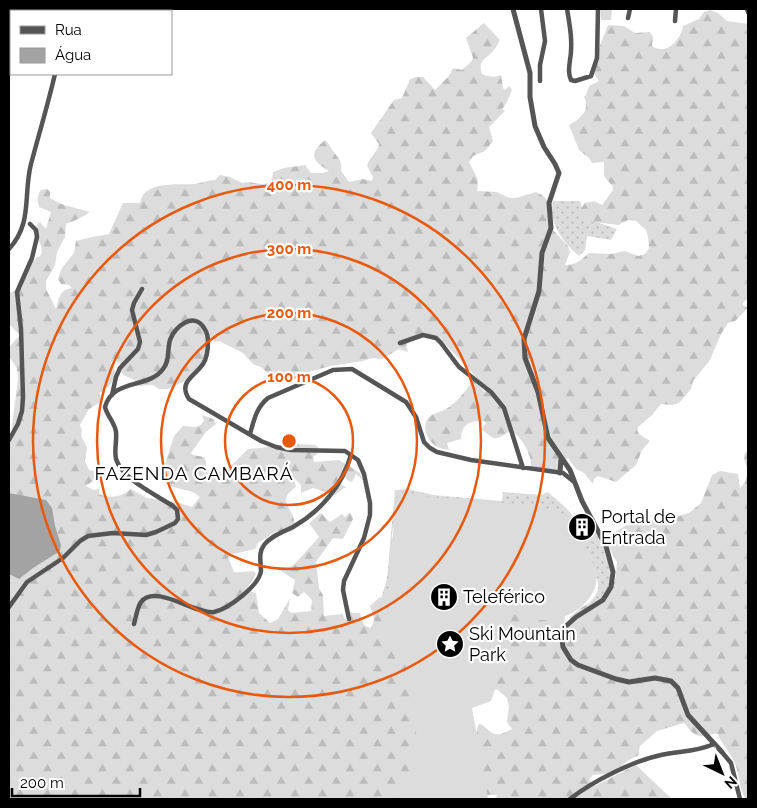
<svg xmlns="http://www.w3.org/2000/svg" width="757" height="808" font-family="Raleway,sans-serif">
	<defs>
		<pattern id="grass-dots" width="8" height="8" patternUnits="userSpaceOnUse" patternTransform="scale(1.25)"><rect width="8" height="8" fill="#dcdcdc"/><path d="M2 2h.1M6 6h.1" fill="none" stroke="#bbb" stroke-width="1.8" stroke-linecap="round"/></pattern>
		<pattern id="forest-firs" width="22" height="20" patternUnits="userSpaceOnUse" patternTransform="scale(1.25)"><rect width="22" height="20" fill="#dcdcdc"/><path d="M5 1l3.5 6h-7zM16 11l3.5 6h-7z" fill="#bbb"/></pattern>
	</defs>
	<rect width="100%" height="100%" fill="#fff"/>
	<!-- grass -->
	<path fill="url(#grass-dots)" d="M553,201H580C584,220 600,223 617,229L611,240L587,236L585,250L579,256C563,242 548,223 553,201Z
		M407,489L433,495L502,501L503,492L541,495L548,492L566,508L577,521L401,503L392,533V539L418,550L379,605L387,579L395,490Z
		M591,530L595,531C602,539 604,549 607,559C618,596 596,602 570,619L569,617C611,593 600,582 583,545V540L588,531Z"/>
	<!-- forest -->
	<path fill="url(#forest-firs)" d="M710,10L718,13L727,21L748,24V298L743,303V305L748,308L735,321L728,323L721,334L710,360L693,381L691,389L679,403L673,405L661,404L652,415L638,427L637,430L639,434L650,441L642,450L636,465L616,482L598,476L594,479L593,484L584,473L576,469L568,458L561,460L557,473L534,468L531,466C532,455 521,435 510,431C493,442 496,440 481,429L486,423L484,421C472,420 461,424 461,439L447,443L449,450C445,449 442,449 438,447C428,442 420,427 429,417C433,413 441,412 446,409C455,404 468,389 473,380L486,393L484,388L489,387L480,381L444,343C433,335 416,334 406,345L408,352L399,349L382,359L372,358L363,361L330,366L309,372L296,378L286,379L271,376L261,367L253,364L243,353L219,341L214,342V338L211,337C205,345 204,357 204,366L193,371L185,381L168,389H159L153,385L134,386L135,380L123,375L119,362L114,361L111,363C121,373 110,389 99,393L102,401L89,409L80,425L82,430L81,436L87,447L85,461L89,470L94,471L95,473L93,481L86,486L93,490L99,489V494C110,499 122,497 131,489L147,498L176,502L192,507L200,497C189,486 168,492 161,477L174,436L183,426C192,426 198,430 204,421L202,415L213,419L216,424L206,432L191,453L193,455L204,457L206,462V469L213,475L229,468L248,449L297,444L315,445L318,447V453L313,457L314,462L339,460L360,473L363,480L356,474L352,482L347,480L344,474L340,479L342,485L347,488H344L335,495L313,488L301,493V485L294,478L296,487C293,489 288,493 287,496C282,506 300,516 293,531L286,533L277,531L258,543L255,549L229,555L228,557L234,572C240,573 251,570 255,572L256,574L246,590L256,593L259,613L270,623L278,619L290,598L288,610L291,613L311,611L312,600L304,592L298,597L292,593L295,580L278,569L293,566L319,537L309,523L321,513L330,522L342,514L345,517L350,512L353,519L343,539L333,538L316,562L319,588L323,595L324,616L343,614L344,618L347,621L351,617L350,611L352,613H360L364,625L370,628C377,620 373,615 370,606L380,597L381,598L384,614L399,631L453,799H9V450L18,379C17,375 18,371 16,367C14,363 11,360 9,356C6,347 15,341 20,335L9,324V293L22,288C24,274 28,263 41,255C44,246 37,239 33,231L38,230L37,224L40,222L46,229L51,212L39,207C37,201 37,195 41,190L47,189L50,191V198L61,204L90,212C83,217 75,221 66,224L65,237L57,252L55,265L46,281V289L56,309C59,298 59,290 72,288L69,285L61,284L58,279L62,268L74,253L76,241L92,237L109,234L123,203H140C144,180 177,185 195,184C202,183 208,180 215,180L220,175L230,177L242,183C253,179 272,193 273,172L284,168L305,165L311,173H322L329,171C311,160 309,154 325,140C329,143 330,147 333,151C339,159 342,160 341,171L349,182L363,179L372,181L373,177L367,166C369,157 378,152 379,144L371,133L394,100L402,98L410,79L416,77H423L435,90L449,76L453,68L462,70L471,62L473,58L466,38L484,23L500,40C498,44 496,48 493,51C486,59 477,61 482,74C489,77 494,78 501,75L503,88L505,90L509,86L512,90L506,104L502,109L505,111L489,127L493,141L485,151L473,156L469,162L478,180L477,191L497,192L509,198H516L536,192L542,195L548,201L553,230L568,246L570,252L565,265C576,265 581,260 589,253L611,254L625,251L638,256L645,254L649,248L648,237L646,230L636,221L628,220L618,225L579,220L580,210L585,203L594,201L602,205L613,190V187L604,176V162L592,163L589,158L579,150L569,125C580,119 591,110 584,97L586,95L589,86L599,81L591,69L608,25L624,26L635,33L650,32L653,37L652,46C666,56 681,40 683,26L699,19L704,12Z
		M748,450V799H746C738,788 740,774 734,761C729,751 722,745 718,734C713,733 711,735 705,736C695,738 690,730 684,723L657,731L640,746L638,756C627,759 623,766 613,772C608,775 599,774 593,775L589,780L595,786L636,765L672,799H495L497,795H482C480,778 471,738 479,724H481C497,737 495,737 512,729L507,722L509,706L507,698L498,690L489,687L496,606L563,615L565,618L563,627L568,624C575,602 605,603 614,582C617,576 616,568 617,562C612,554 609,546 606,537L627,525H634L655,520L662,521L689,513L701,503L712,475L720,471L738,474L740,488C745,484 748,476 747,469C746,460 740,458 748,450Z"/>
	<!-- pitch -->
	<path fill="#dcdcdc" d="M601,9H612L611,20H601Z
		M406,492L425,497L476,500L543,507L583,521L589,528V532C577,544 593,558 596,570C602,595 575,617 553,620C535,622 520,615 504,611L507,654L491,701L472,708L488,799H394L410,779L417,738L404,657L397,647L385,633L381,622L382,598L389,588L392,542L398,493Z"/>
	<!-- water -->
	<path fill="#a3a3a3" d="M9,493L46,500L52,508L55,526L61,545L60,551L33,568L19,579L9,574Z"/>
	<g fill="none" stroke-linecap="round" stroke-linejoin="round">
		<!-- minor -->
		<path stroke="#555" stroke-width="4.5" d="M14,9L15,11
			M567,9C570,26 573,43 570,60C569,68 568,73 571,80L575,81L591,76L597,58L598,9
			M747,9L748,12
			M87,11L92,9
			M628,18L630,9
			M675,21L676,9
			M9,38L11,35
			M540,81V65L545,41L541,9
			M9,249C33,223 23,195 31,164C39,134 48,104 55,74
			M400,343L423,335L436,338L441,343L459,367L491,392L504,408L523,468
			M112,395L116,377L120,368L138,349L140,342L132,310L134,303L142,289
			M250,434C254,420 256,408 268,398L333,370L352,369L406,402L416,417L424,442L430,448L437,452L471,460L563,473L573,481
			M9,440L18,424L22,411L23,397L21,329L17,292L32,258L37,237L36,230L30,224
			M9,607L27,582L63,558L80,541L88,536L113,533L146,535L156,532L175,523L178,519L177,510L173,506C156,495 122,479 116,459C114,450 117,441 116,432C115,423 107,416 105,407C113,378 149,389 163,369C170,361 167,350 170,340C174,327 194,311 204,328C207,332 208,337 208,342C208,350 207,358 203,364C194,377 178,382 189,399L261,441L276,447L291,450L345,451L358,460L364,474L370,503V515L364,538L344,581L343,590L349,619
			M134,624C136,617 137,608 141,602C155,583 196,615 214,612C228,609 259,586 261,571C261,562 258,553 264,545C271,536 283,532 293,527C321,511 342,486 351,455
			M721,751L731,763L740,799
			M570,799C593,781 633,761 661,755C680,751 696,752 714,744"/>
		<!-- tertiary -->
		<path stroke="#555" stroke-width="5" d="M513,9L530,73V97L535,126L544,147L555,164L559,173L549,203L551,228L542,253L539,291L524,339L525,358L538,392L548,438L570,470L582,501L606,546L613,572L611,587L603,600L576,617L565,627L562,640L563,647L571,660L578,665L616,679L629,682L655,678L671,681L678,688L688,715L721,751
			M560,473L561,459"/>
	</g>
	<!-- distance rings -->
	<g fill="none" stroke="#e8590c" stroke-width="2.5">
		<circle cx="289" cy="441" r="64"/>
		<circle cx="289" cy="441" r="128"/>
		<circle cx="289" cy="441" r="192"/>
		<circle cx="289" cy="441" r="256"/>
	</g>
	<!-- icons -->
	<defs>
		<g id="building-disc" transform="scale(1.4375)"><circle r="9.5" fill="#000" stroke="#fff"/><path d="M-4-6H4V6H1V3H-1V6H-4ZM-2.5-4.3h1.7v1.8h-1.7ZM.8-4.3h1.7v1.8H.8ZM-2.5-1h1.7V.8h-1.7ZM.8-1h1.7V.8H.8Z" fill="#fff"/></g>
		<g id="sight-disc" transform="scale(1.4375)"><circle r="9.5" fill="#000" stroke="#fff"/><path d="M0-6L1.8-2.2L6-1.7L2.9 1.2L3.7 5.4L0 3.3L-3.7 5.4L-2.9 1.2L-6-1.7L-1.8-2.2Z" fill="#fff"/></g>
	</defs>
	<g fill-rule="evenodd">
		<use href="#building-disc" x="582" y="527"/>
		<use href="#building-disc" x="444" y="597"/>
		<use href="#sight-disc" x="450" y="644"/>
	</g>
	<g text-anchor="middle" stroke-width="4.5" stroke-linejoin="round" paint-order="stroke">
		<!-- poi labels -->
		<g font-size="18" fill="#000" stroke="#fff" text-anchor="start">
			<text x="601" y="523">Portal de<tspan x="601" dy="21">Entrada</tspan></text>
			<text x="463" y="603">Teleférico</text>
			<text x="469" y="640">Ski Mountain<tspan x="469" dy="21">Park</tspan></text>
		</g>
		<!-- neighbourhood labels -->
		<g font-size="19" letter-spacing="1" fill="#000" stroke="#fff">
			<text x="194" y="480">FAZENDA CAMBARÁ</text>
		</g>
	</g>
	<circle cx="289" cy="441" r="8" fill="#e8590c" stroke="#fff" stroke-width="2.5"/>
	<g font-size="15" text-anchor="middle" font-weight="bold" fill="#e8590c" stroke="#fff" stroke-width="4.5" stroke-linejoin="round" paint-order="stroke">
		<text x="289" y="190">400 m</text>
		<text x="289" y="254">300 m</text>
		<text x="289" y="318">200 m</text>
		<text x="289" y="382">100 m</text>
	</g>
	<!-- border -->
	<rect width="757" height="808" fill="none" stroke="#000000" stroke-width="20"/>
	<!-- legend -->
	<rect x="10" y="10" width="162" height="65" fill="#ffffff" stroke="#999999"/>
	<rect x="20" y="26" width="25" height="8" fill="#555555" stroke="#999999"/>
	<text x="55" y="35" font-size="15" fill="#000000">Rua</text>
	<rect x="20" y="48" width="25" height="15" fill="#a3a3a3" stroke="#999999"/>
	<text x="55" y="60" font-size="15" fill="#000000">Água</text>
	<!-- north arrow -->
	<g transform="translate(722 773) rotate(137)" stroke="#ffffff" stroke-width="4" paint-order="stroke">
	<path d="M0-4L9 19L0 12L-9 19Z" fill="#000000"/>
	<text y="-8" font-size="14" font-weight="bold" text-anchor="middle" fill="#000000">N</text>
	</g>
	<!-- scale -->
	<path d="M12 788v8h128v-8" fill="none" stroke="#000000" stroke-width="2.5"/>
	<text x="20" y="788" font-size="15" fill="#000000" stroke="#ffffff" stroke-width="4" paint-order="stroke">200 m</text>
</svg>
